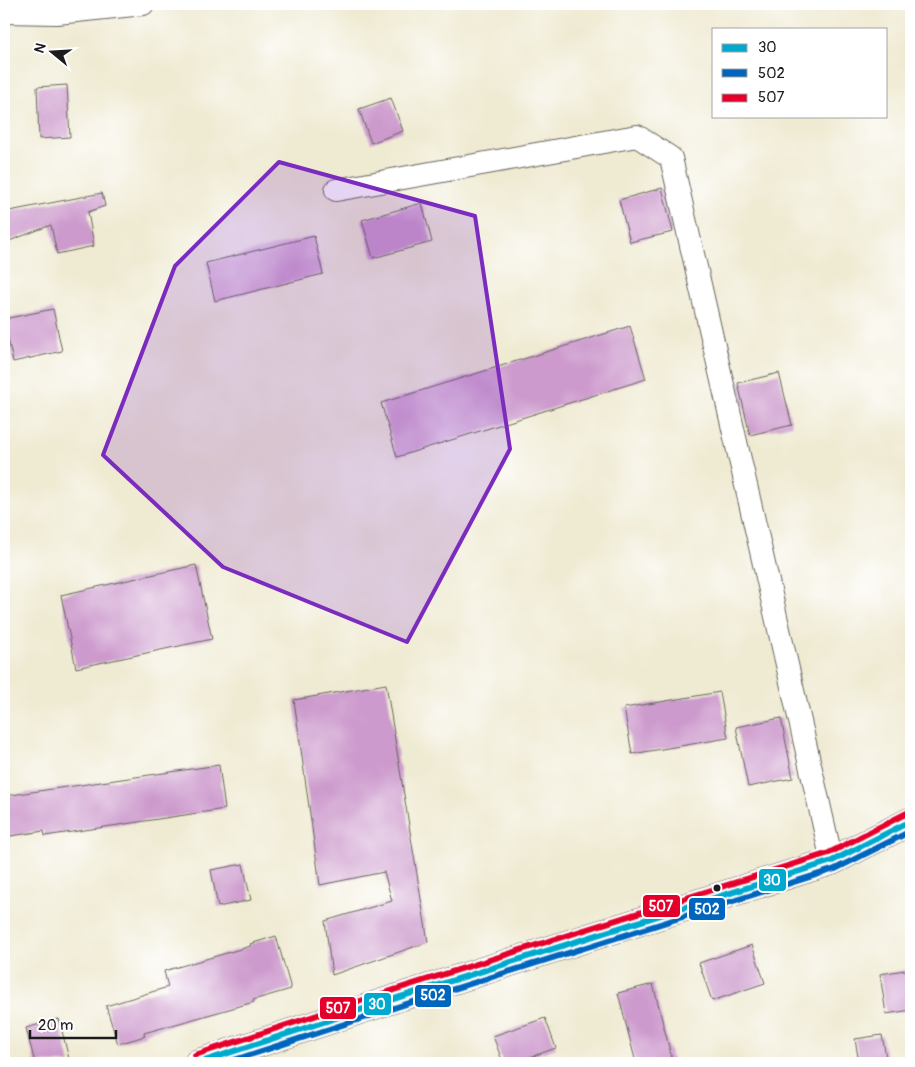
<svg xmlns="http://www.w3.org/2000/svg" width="915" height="1067" font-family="Pangolin,sans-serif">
	<rect width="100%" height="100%" fill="#fff"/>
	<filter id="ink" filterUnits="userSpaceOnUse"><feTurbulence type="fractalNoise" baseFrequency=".02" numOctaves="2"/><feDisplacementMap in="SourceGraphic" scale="10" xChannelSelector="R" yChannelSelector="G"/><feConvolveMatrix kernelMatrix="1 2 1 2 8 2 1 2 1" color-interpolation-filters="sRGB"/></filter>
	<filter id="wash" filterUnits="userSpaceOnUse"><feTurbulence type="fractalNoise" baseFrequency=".0096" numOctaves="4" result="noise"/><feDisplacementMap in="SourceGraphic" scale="20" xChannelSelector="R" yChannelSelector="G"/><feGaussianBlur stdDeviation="1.12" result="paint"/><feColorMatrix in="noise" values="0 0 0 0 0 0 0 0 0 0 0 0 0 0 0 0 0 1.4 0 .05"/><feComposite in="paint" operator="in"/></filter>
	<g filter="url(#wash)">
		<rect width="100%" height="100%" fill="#efead2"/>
		<g id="blocks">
			<!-- building -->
			<path fill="#cc9acc" d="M67,85L70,137L39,139L37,87Z
				M391,98L403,131L371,143L359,109Z
				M662,188L673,232L630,242L619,200Z
				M102,193L105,206L88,212L94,246L57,254L51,225L4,243V212Z
				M422,203L432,242L373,258L362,220Z
				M314,236L323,274L215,301L206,263Z
				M53,309L62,351L13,362L4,319Z
				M630,326L646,379L397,457L381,403Z
				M779,373L792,425L750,435L738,383Z
				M196,565L212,639L76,668L61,595Z
				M386,684L428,942L332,975L325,921L392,901L384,872L320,885L294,700Z
				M720,692L728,738L632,754L624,708Z
				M781,718L793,778L748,787L736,727Z
				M219,765L225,809L45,836L44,831L4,837V796Z
				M243,864L251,900L218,907L211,870Z
				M276,936L291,989L253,1000L254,1002L144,1033L145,1036L118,1044L106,1006L168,987L164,971L251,946L250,944Z
				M752,945L765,983L712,1001L699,963Z
				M911,969V1010L886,1014L880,974Z
				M653,984L673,1063H636L618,993Z
				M545,1018L556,1048L513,1063H503L493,1036Z
				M59,1019L70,1063H35L26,1028Z
				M882,1035L887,1063H859L855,1039Z"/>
		</g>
	</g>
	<g filter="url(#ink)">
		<use href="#blocks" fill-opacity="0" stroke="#66645c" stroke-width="1"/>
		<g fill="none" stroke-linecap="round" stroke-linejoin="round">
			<!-- street casing -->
			<g stroke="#66645c" stroke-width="24">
				<path id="street" d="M4,12L57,13L143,4
					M336,190L637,136L671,158L832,861"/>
			</g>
			<!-- primary casing -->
			<g stroke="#66645c" stroke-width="29">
				<path id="primary" d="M198,1063L400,997L832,861L911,821"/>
			</g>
			<!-- street -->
			<use href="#street" stroke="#fff" stroke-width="22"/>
			<!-- primary -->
			<use href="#primary" stroke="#fff" stroke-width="28"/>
			<!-- bus-1 casing -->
			<g stroke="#fff" stroke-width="10">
				<path id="bus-1" d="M198,1063L400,997L832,861L911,821"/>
			</g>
			<!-- bus-2 casing -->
			<g stroke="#fff" stroke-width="10">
				<path id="bus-2" d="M225,1063L403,1005L835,869L911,831"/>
			</g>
			<!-- bus-3 casing -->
			<g stroke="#fff" stroke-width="10">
				<path id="bus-3" d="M195,1055L397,989L829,853L907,813"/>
			</g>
			<!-- bus-1 -->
			<use href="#bus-1" stroke="#00a9ce" stroke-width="6"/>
			<!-- bus-2 -->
			<use href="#bus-2" stroke="#0065bd" stroke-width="6"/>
			<!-- bus-3 -->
			<use href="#bus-3" stroke="#e4002b" stroke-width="6"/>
		</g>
	</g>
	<!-- marked area -->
	<path fill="#7b2cbf" fill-opacity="0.2" stroke="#7b2cbf" stroke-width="4" stroke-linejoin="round" d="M279,162L475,216L510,449L407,642L223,567L103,455L175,266Z"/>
	<!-- markers -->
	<circle fill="#1c1c1c" stroke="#fff" stroke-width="2" cx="717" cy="888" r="4.5"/>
	<g stroke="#fff" stroke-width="2">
		<rect x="758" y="868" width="29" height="24" rx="5" fill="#00a9ce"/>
		<rect x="642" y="894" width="39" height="24" rx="5" fill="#e4002b"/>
		<rect x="688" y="897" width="38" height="24" rx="5" fill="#0065bd"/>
		<rect x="414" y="984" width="38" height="24" rx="5" fill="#0065bd"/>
		<rect x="363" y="992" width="29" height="24" rx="5" fill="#00a9ce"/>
		<rect x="319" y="996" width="38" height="24" rx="5" fill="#e4002b"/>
	</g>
	<g font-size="14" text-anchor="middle" font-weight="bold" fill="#fff">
		<text x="772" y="885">30</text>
		<text x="661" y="911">507</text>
		<text x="707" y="914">502</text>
		<text x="433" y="1000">502</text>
		<text x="377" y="1009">30</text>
		<text x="338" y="1013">507</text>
	</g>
	<!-- margin -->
	<rect width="915" height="1067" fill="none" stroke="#fff" stroke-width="20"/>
	<!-- legend -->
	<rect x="712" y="28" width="175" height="90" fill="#ffffff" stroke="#a4a4a4"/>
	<rect x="722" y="44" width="25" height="8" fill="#00a9ce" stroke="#a4a4a4"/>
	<text x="758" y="52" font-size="15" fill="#1c1c1c">30</text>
	<rect x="722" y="69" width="25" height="8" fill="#0065bd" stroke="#a4a4a4"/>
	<text x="758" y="78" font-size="15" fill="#1c1c1c">502</text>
	<rect x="722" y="94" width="25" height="8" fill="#e4002b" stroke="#a4a4a4"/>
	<text x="758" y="102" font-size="15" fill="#1c1c1c">507</text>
	<!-- north arrow -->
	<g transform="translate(52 52) rotate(288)" stroke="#ffffff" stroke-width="4" paint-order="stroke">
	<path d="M0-4L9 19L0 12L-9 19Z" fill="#1c1c1c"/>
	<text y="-8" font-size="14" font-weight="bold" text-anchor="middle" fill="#1c1c1c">N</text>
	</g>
	<!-- scale -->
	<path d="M30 1030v8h86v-8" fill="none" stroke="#1c1c1c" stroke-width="2.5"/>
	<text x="38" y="1030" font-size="15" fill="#1c1c1c" stroke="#ffffff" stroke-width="4" paint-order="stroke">20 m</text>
</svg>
